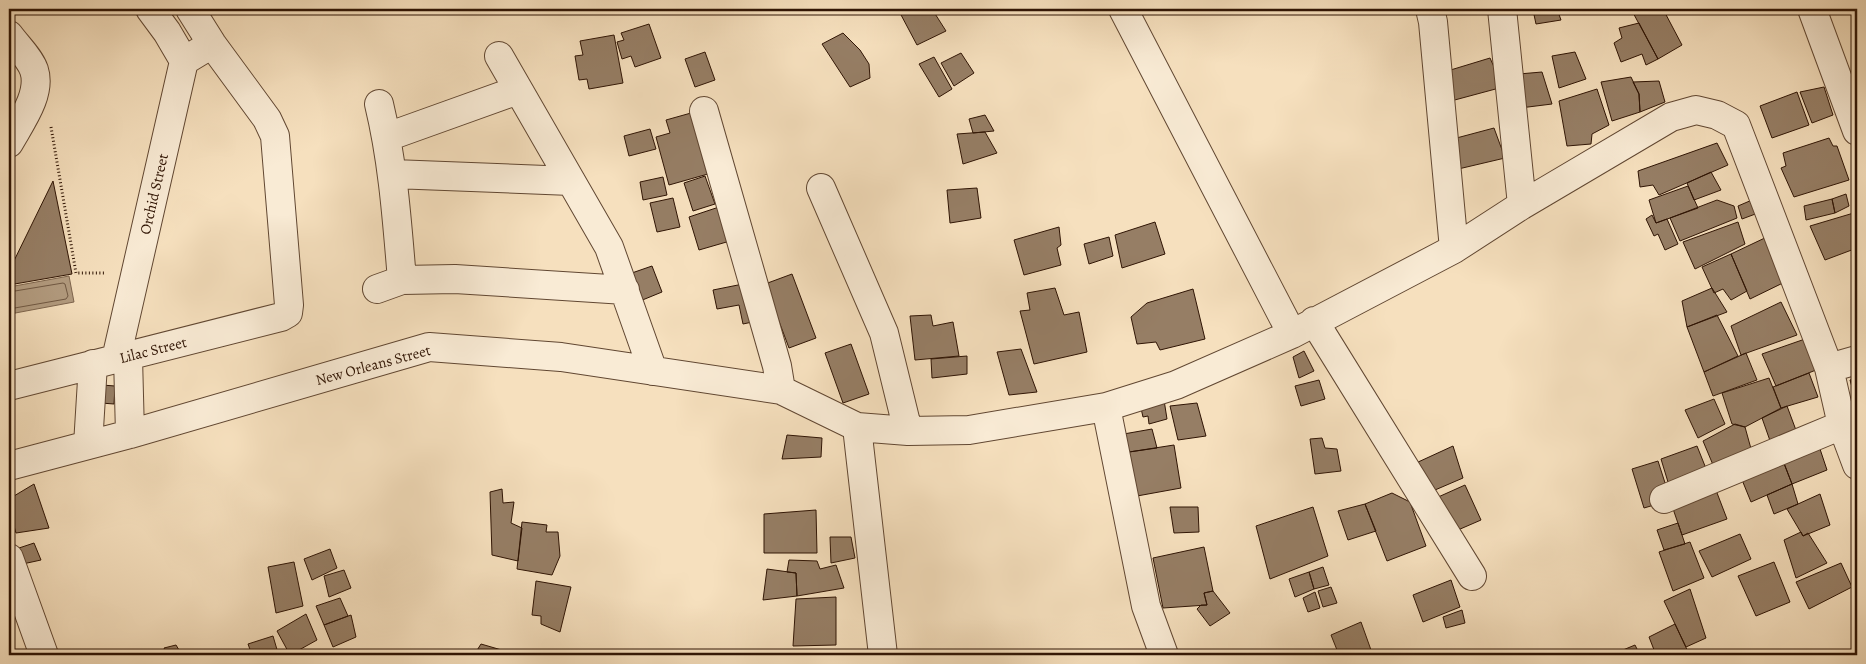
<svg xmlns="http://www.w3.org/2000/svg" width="1866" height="664" font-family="Alegreya,serif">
	<rect width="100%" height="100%" fill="#f6e0be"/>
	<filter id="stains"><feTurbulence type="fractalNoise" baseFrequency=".004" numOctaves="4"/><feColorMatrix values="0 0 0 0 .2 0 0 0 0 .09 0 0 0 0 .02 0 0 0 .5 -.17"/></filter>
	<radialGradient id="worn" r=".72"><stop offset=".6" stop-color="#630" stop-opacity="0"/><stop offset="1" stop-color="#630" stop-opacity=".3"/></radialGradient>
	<!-- water -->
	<path fill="#b29b7f" stroke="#7e654e" d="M69,276L74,302L10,314L9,287Z"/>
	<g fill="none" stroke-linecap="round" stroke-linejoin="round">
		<!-- shore -->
		<path stroke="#705842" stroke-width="1" d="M9,292L63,283L65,284L68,296L66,299L9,309"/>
	</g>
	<!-- building -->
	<path fill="#967e65" stroke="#2f1404" d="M912,9H932L946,31L917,45L900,13Z
		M1539,9H1557L1561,20L1536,24L1533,10Z
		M1631,9H1649L1650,10L1663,9L1682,45L1658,59Z
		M1639,23L1658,59L1646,65L1642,54L1621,62L1614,43L1622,38L1619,28Z
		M649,24L661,58L635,67L631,56L622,59L617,42L624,40L621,33Z
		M843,33L860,50L869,64L870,78L850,87L822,44Z
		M614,35L623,83L589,89L587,79L579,80L575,56L583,55L580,41Z
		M705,52L715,80L695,87L685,59Z
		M1575,52L1586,79L1559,88L1552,56Z
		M961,53L974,73L954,86L941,63Z
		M934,57L952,89L939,97L919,64Z
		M1490,58L1503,87L1451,101L1444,72Z
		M1542,72L1552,104L1520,108L1519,74Z
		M1631,77L1639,94L1640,112L1612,121L1601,82Z
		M1659,81L1665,102L1640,112L1639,94L1633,82Z
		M1824,87L1833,115L1812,123L1800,92Z
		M1597,89L1609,125L1592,134L1591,144L1567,146L1559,101Z
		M1797,92L1809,125L1772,138L1760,106Z
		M691,113L708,174L669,185L656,137L670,133L666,120Z
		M985,115L994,131L973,133L969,119Z
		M1494,128L1505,158L1454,170L1449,140Z
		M650,129L656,149L629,156L624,136Z
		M985,132L997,153L963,164L957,134Z
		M1829,138L1833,146H1837L1849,180L1794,197L1781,168L1786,166L1783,153Z
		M1717,143L1728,165L1659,195L1653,185L1640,187L1638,171Z
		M1711,172L1721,190L1694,200L1687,183Z
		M705,176L715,204L693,211L684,183Z
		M663,177L667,195L643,200L640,182Z
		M53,181L72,274L9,285V271Z
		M1688,186L1698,208L1656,223L1649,200Z
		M977,188L981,218L950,223L947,190Z
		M1846,194L1849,206L1835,213L1832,199Z
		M673,198L680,227L657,232L650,203Z
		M1832,199L1835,213L1806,220L1804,206Z
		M1717,200L1734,206L1737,218L1680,241L1670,218Z
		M1752,200L1758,213L1742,219L1738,206Z
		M719,207L730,241L699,250L689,217Z
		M1857,212V248L1825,260L1810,226Z
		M1652,215L1656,223L1667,219L1678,244L1665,250L1658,234L1654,236L1646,219Z
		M1155,222L1165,254L1122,268L1115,235Z
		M1738,222L1745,244L1695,269L1683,242Z
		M1059,227L1061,245L1057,248L1061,265L1024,275L1014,240Z
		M1769,236L1789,280L1750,299L1731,254Z
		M1109,237L1113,256L1089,264L1084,244Z
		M1731,254L1747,291L1731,300L1723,289L1714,293L1702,267Z
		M652,266L662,292L640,301L629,274Z
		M792,274L816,338L789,348L765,284Z
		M748,283L757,321L743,324L739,305L717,309L713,290Z
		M1055,288L1064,315L1079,312L1087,352L1034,364L1020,311L1030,310L1027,293Z
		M1712,288L1727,312L1687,327L1682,301Z
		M1193,289L1205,339L1160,350L1156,342L1137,344L1131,317L1147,303Z
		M1781,302L1797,335L1741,355L1731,326Z
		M931,315L933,326L953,322L959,356L915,360L910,316Z
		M1717,315L1738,356L1704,372L1687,327Z
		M1805,339L1816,370L1776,386L1762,354Z
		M851,344L869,394L843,403L825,353Z
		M1021,349L1037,392L1009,395L997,352Z
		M1304,351L1314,371L1299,378L1293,357Z
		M1746,353L1757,380L1713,396L1704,372Z
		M967,356V374L932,378L931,359Z
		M1809,373L1818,397L1781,408L1773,387Z
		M1769,378L1781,408L1745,427L1732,424L1722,393Z
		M1857,378V405L1850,380Z
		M1319,380L1325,399L1301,406L1295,386Z
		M102,385L115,386L114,404L101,403Z
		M1714,399L1725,424L1698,438L1685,410Z
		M1164,400L1167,419L1149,424L1148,416L1143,417L1140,404Z
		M1197,403L1206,436L1178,440L1170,406Z
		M1787,406L1800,441L1774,452L1762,418Z
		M1735,424L1745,427L1753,456L1716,472L1703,441Z
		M1152,429L1157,448L1129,452L1118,435Z
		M787,435L822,438L821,457L782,459Z
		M1322,438L1325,448L1337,449L1341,471L1315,474L1310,439Z
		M1817,440L1827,470L1792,484L1780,453Z
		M1174,445L1181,488L1137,496L1129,452Z
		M1453,446L1463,478L1428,493L1416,463Z
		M1697,446L1709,476L1671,492L1661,459Z
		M1780,453L1792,484L1751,502L1738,470Z
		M1658,461L1667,489L1661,503L1644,508L1632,469Z
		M34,484L49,528L16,533L9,509V499Z
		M1792,484L1798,504L1774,514L1767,495Z
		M1465,485L1481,520L1451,533L1436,498Z
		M1714,485L1727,519L1682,535L1670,500Z
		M502,489L503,503L514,502L511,523L522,528L518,561L492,555L490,492Z
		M1392,493L1410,502L1426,546L1387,561L1365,504Z
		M1820,494L1830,525L1803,536L1787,509Z
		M1365,504L1376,531L1348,540L1338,511Z
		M1170,507H1198L1199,532L1174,533Z
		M1313,507L1328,556L1270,579L1256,526Z
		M816,510L817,553H764V514Z
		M522,522L547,525L546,532H558L560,556L552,575L517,569Z
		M1678,523L1685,544L1664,550L1657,530Z
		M1801,532L1803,536L1808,533L1827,563L1796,578L1784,540Z
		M1740,534L1751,559L1712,577L1699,551Z
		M830,537H851L855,558L831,563Z
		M1690,542L1704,578L1673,591L1659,552Z
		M34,543L41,560L18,565L13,550Z
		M1204,547L1213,591L1204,593L1207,605L1163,608L1153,558Z
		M330,549L337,568L312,580L304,559Z
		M789,560L817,561L820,569L836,565L844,588L797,596L796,573L787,572Z
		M294,562L303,606L276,613L268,567Z
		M1774,562L1790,602L1756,616L1738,576Z
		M1841,563L1852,587L1809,609L1796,582Z
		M1323,567L1329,585L1314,589L1309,572Z
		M767,569L796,573L797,596L763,600Z
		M344,570L351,588L329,597L324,576Z
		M1309,572L1314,589L1295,597L1289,579Z
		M1451,580L1460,607L1423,622L1413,595Z
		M536,581L571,587L560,632L541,624V616L532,615Z
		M1331,587L1337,603L1323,607L1318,591Z
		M1690,589L1706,638L1686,647L1664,601Z
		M1213,591L1230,613L1210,626L1197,609L1201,605H1207L1204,593Z
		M1315,592L1320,608L1308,612L1303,598Z
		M836,597V645L793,646L796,599Z
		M340,598L348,616L324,625L316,606Z
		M1462,610L1465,623L1446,628L1443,617Z
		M306,614L317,640L290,655L277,631Z
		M351,615L356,637L333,647L324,625Z
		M1361,622L1371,650L1358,655H1339L1331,635Z
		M1675,624L1689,654L1656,655L1649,637Z
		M273,636L278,653L273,655H252L248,644Z
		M481,644L505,651L504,655H474Z
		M176,645L182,655H167L164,648Z
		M1635,645L1640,655H1611Z
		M1857,648V655H1840Z"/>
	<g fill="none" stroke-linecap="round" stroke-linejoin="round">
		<!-- minor casing -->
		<g stroke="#614732" stroke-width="30">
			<path id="minor" d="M150,9L167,32L184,61
				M1123,9L1292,334
				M1430,9L1433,22L1454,249
				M1502,9L1522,205
				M1812,9L1857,131
				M9,35C17,46 30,58 34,70C42,94 20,123 9,143
				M499,56L609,247L653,371
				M379,104C393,162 397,221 402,280
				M704,111L777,366L781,390
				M387,137L518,90
				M393,174L571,181
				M821,188L884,333L908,431
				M377,289L402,280L455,279L625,290
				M1314,321L1472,576
				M128,357L130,434
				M116,359L184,61L212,44
				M1829,368L1857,360
				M9,386L281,317L288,313L289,305L275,136L267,119L212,44L190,9
				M1106,407L1146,606L1164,655
				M857,427L883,655
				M88,445L93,364
				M9,466L130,434L429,347L561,357L781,390L857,427L908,431L969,430L1106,407L1176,385L1292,334L1454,249L1522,205L1671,117L1696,110L1717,115L1736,125L1829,368L1842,425L1857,465
				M1664,499L1842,425
				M9,558L44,655"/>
		</g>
		<!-- path -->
		<path stroke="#2f1404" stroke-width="3" stroke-dasharray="1 2.5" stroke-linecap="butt" d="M51,127L76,273H106"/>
		<!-- minor -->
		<use href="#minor" stroke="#f9ebd5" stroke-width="28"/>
	</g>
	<g text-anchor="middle" stroke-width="4.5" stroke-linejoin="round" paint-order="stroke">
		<!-- street labels -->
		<g font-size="15" fill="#2f1404" stroke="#f9ebd5">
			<text transform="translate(154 194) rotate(-77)" y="5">Orchid Street</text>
			<text transform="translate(153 350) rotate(-14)" y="5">Lilac Street</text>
			<text transform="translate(373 365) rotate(-15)" y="5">New Orleans Street</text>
		</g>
	</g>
	<!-- margin -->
	<rect width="1866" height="664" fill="none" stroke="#f6e0be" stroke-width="30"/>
	<rect x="10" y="10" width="1846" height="644" fill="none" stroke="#2f1404" stroke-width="2.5"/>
	<rect x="15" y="15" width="1836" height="634" fill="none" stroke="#2f1404"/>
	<rect width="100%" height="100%" filter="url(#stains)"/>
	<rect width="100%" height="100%" fill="url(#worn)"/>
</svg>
